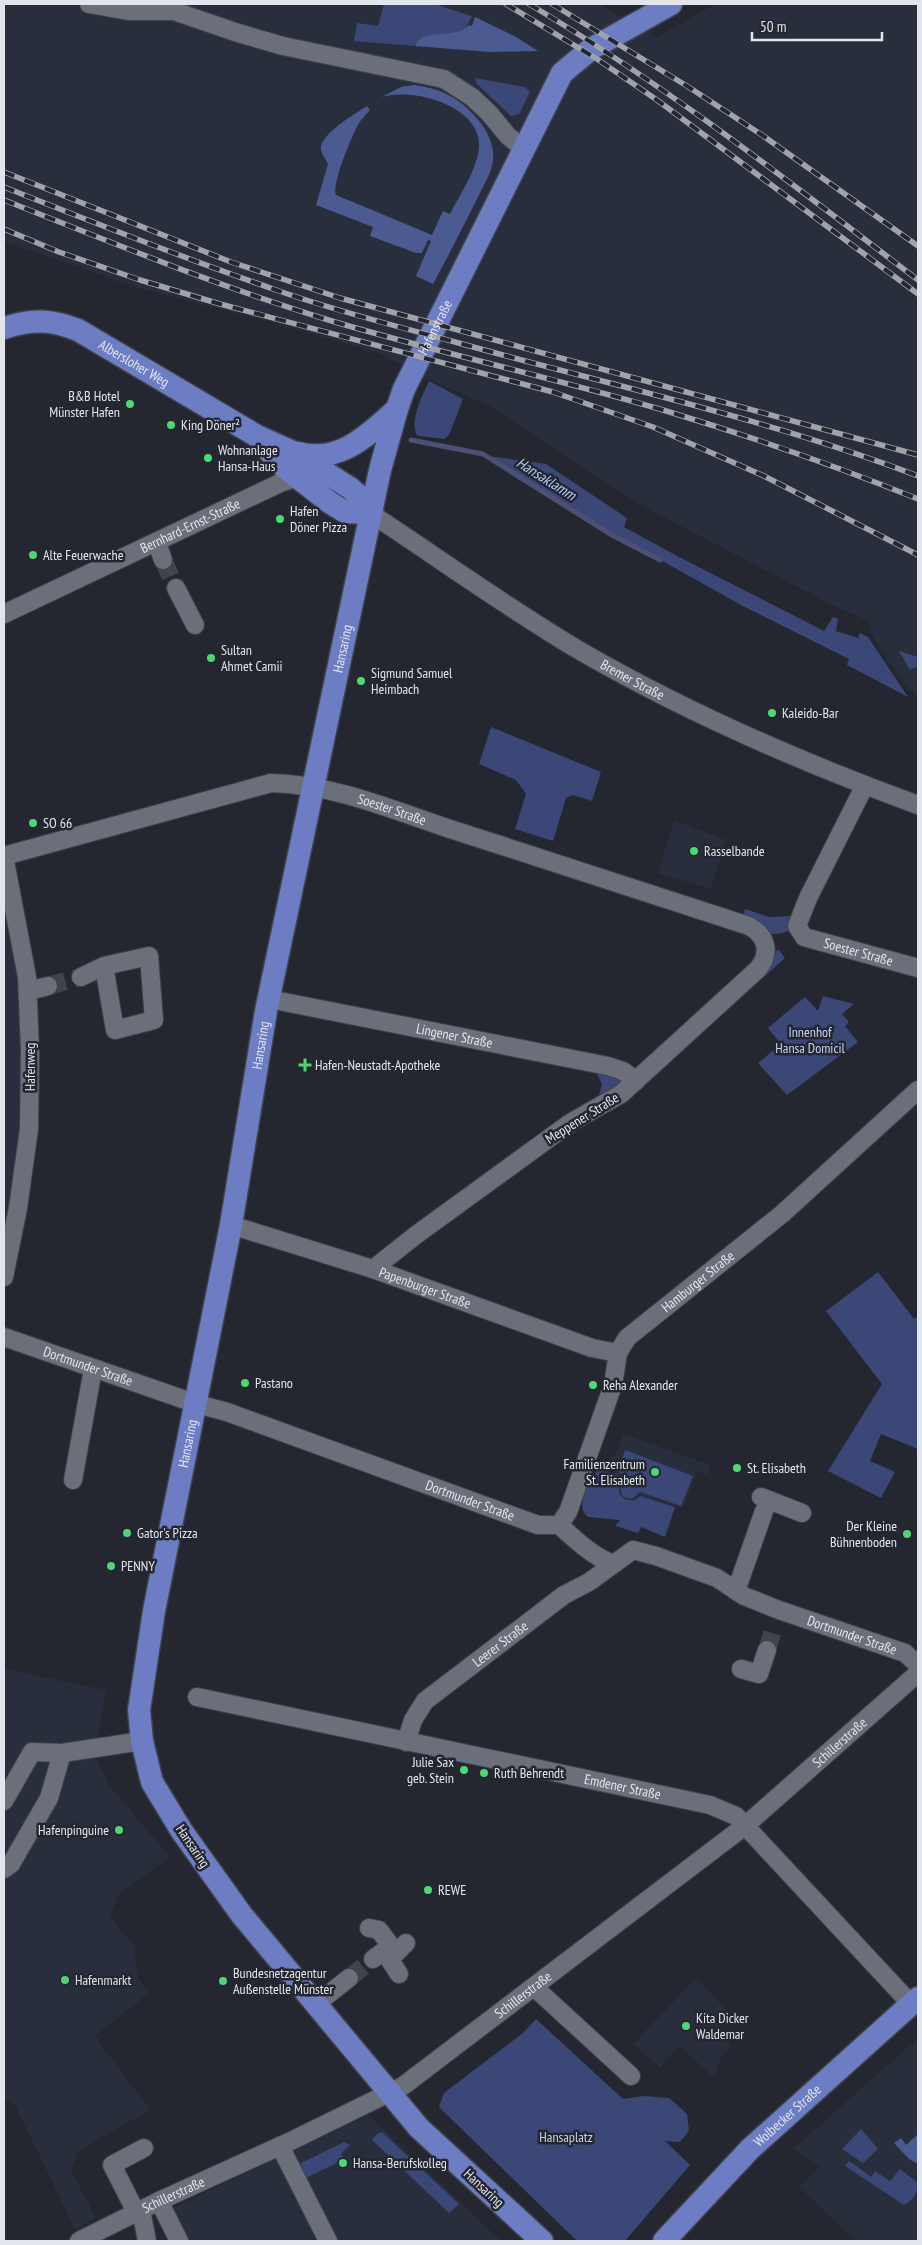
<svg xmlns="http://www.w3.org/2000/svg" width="922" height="2245" font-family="'PT Sans Narrow',sans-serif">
	<rect width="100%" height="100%" fill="#242730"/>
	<!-- built -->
	<path fill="#292e3d" d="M4,4H599L657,37L715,4H918V698L903,683L875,641L867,620L832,605L641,505L488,405L437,383L378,353L268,321L134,287L4,241Z
		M674,820L726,840L711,889L658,873Z
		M4,901L21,989L22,1109L11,1209L4,1242Z
		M623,1434L711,1465L708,1475L697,1471L683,1509L640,1496L635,1500H629L620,1496L619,1489L624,1478L614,1474L616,1466L609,1463L619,1447Z
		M4,1669L106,1690L94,1755L109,1785L170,1857L117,1896L110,1917L134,1945L138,1979L149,1993L95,2036L150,2110L78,2151L71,2170L96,2218L75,2229L15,2105L4,2099Z
		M697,1977L732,2017L720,2030L732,2045L721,2058L714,2078L680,2046L660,2068L633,2044Z
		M918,2038V2241H856L799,2187L819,2166L793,2149Z
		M369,2115L501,2241H179L164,2212Z"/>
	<!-- green -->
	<path fill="#3b4776" d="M384,4H434L472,16L465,29L448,35H435L416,43L415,46L354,41L357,23L378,26Z
		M475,78L525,87L530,92L519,114L511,116L476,83Z
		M429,381L463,399L449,435L444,439L419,436L416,434C411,416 422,397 429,381Z
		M488,456L546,464L627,518L624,527L681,558L824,631L833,617L838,619L836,631L858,638L860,633L868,637L908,697L847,665L849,659L743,606L610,532Z
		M899,651L918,657V666L910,670Z
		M491,727L601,772L592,801L573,795L566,798L553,841L515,829L526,794L516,780L479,764Z
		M745,909L769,917L792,916L793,928C771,941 761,930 742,919Z
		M778,949L785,958L764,977L761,974Z
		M823,996L854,1004L842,1014L849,1022L845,1026L858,1042L787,1095L758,1063L781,1044L768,1028L805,997L818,1011Z
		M596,1072L615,1076L622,1083L602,1099L599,1095L602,1084Z
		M878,1272L914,1319L918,1316V1449L881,1434L870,1461L895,1472L881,1498L828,1471L882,1384L826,1311Z
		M625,1450L693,1476L681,1506L640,1492L632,1499L623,1497L620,1488L622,1482L629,1477L618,1472Z
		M598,1468L625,1478C614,1489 619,1502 635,1500L640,1496L675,1507L665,1537L641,1527L638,1533L615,1526L620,1520L588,1517C573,1506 592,1481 598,1468Z
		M536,2019L623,2099L644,2096L669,2098L687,2114L689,2131L680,2142L665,2141L690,2165L625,2241H577L439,2107L444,2093L523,2033Z
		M861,2129L878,2149L863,2163L842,2149Z
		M382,2132L459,2204L449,2213L372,2140L377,2134Z
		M344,2142L350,2145L341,2154L345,2159L306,2178L300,2167L301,2163Z
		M849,2161L871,2177L875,2171L890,2181L900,2169L918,2183C918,2193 913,2200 904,2205L845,2166Z"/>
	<!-- forest -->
	<path fill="#4b5a91" d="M475,17L516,37L538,51L490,52L415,46C423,27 455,40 469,25L472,26Z
		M414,85C439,88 458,97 474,115C485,127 495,143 493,160C492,172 484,184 479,195C464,225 449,255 433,284L416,276L431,241L428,240L422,253H416L370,236L373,227L316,205L328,164C326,159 321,154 321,149C319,135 356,113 367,106L370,110C366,115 361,119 358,125C352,135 331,186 336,195L432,235L443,211L450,214C459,196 478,168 479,147C482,106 413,87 382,97L401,87Z
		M918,2134V2164L909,2159L894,2143L901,2138L906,2145Z"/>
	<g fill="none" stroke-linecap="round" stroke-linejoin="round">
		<!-- stream -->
		<path stroke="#4c5074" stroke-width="5" d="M411,440L483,454L610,534L660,560"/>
		<!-- minor-tunnel -->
		<path stroke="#41444c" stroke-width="18" stroke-dasharray="18 9" stroke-linecap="butt" d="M163,560L176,588
			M48,986L81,977
			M767,1650L775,1624
			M349,1978L373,1959"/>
		<!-- minor casing -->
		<g stroke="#40434b" stroke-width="20">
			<g id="minor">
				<path d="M89,4L128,11H174"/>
				<path d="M164,4L174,11L235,32L283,46L444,79L472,97L489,113L508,136L524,149"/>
				<path id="s1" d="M370,513C440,559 509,609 582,652C688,713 803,763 918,805"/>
				<path d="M157,543L163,560"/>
				<path d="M176,588L195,625"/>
				<path id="s2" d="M4,614L280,483L298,477"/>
				<path id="s3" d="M865,785L808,898L797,926L804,937L918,968"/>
				<path id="s4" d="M4,856L271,783C332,784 393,810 450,829C550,861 650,894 749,926C767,936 771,953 758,969L621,1094L570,1123L416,1235L373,1269"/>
				<path d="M4,856L27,977L30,1050L29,1129L18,1208L4,1277"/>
				<path d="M81,977L104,966L149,956L154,1020L115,1030L104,966"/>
				<path d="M28,991L48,986"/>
				<path id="s5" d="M269,999L608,1066L623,1071L636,1081"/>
				<path id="s6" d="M231,1225L373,1269L592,1348L618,1353"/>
				<path id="s7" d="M4,1337L197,1404L227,1412L538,1525H559C576,1540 592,1556 613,1564"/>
				<path d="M73,1480L93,1369"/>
				<path d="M761,1497L802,1513"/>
				<path id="s8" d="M559,1525L568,1512L613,1385L618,1353L627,1338L782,1214L918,1090"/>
				<path d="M736,1591L764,1511"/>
				<path d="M741,1669L759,1674L767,1650"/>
				<path id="s9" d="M197,1697L710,1805L736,1816L911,2004"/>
				<path id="s10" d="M406,1742L413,1720L425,1701L564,1595L589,1582L633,1550L656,1556L717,1578L744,1596L779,1610L905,1653L918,1665"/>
				<path d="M4,1801L32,1752L62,1753L142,1741"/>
				<path d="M4,1869L11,1864L49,1798L62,1753"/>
				<path d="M369,1928L379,1930L396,1953L406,1943"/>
				<path d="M373,1959L384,1951L399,1974"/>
				<path d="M534,1987L631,2076"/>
				<path d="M315,2005L349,1978"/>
				<path d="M280,2146L328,2241"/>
				<path d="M159,2201L179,2241"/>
				<path d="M141,2210L147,2241"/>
				<path d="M136,2212L112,2165L144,2148"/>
				<path id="s11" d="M79,2241L159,2201L291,2141L403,2086L746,1825L918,1673"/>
			</g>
		</g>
		<!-- major casing -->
		<g stroke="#40434b" stroke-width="25">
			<g id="major">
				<path id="s12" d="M4,328C32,319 50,319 78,330L257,436L295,453L350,488L360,497L370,513"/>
				<path d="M259,439L278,462L329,502L345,512L370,513"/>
				<path d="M298,453C340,464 368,435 397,409"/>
				<path id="s13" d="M542,2241L419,2128L241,1914L181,1830L152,1782L142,1741L139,1710L154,1611L231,1225L266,1011L380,470L397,409L404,389L562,73L591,49L671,4"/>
				<path id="s14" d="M664,2241L750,2149L918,1998"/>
			</g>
		</g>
		<!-- minor -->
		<use href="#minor" stroke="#6b6f7a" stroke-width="18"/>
		<!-- major -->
		<use href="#major" stroke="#6c7dc4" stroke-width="22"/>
		<!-- rail casing -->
		<g stroke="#a0a3aa" stroke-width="5.5">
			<path id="rail" d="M506,4L597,59L657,100L918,294
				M529,4C666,85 792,184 918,280
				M552,4L687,86L762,135L918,246
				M4,172L231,262L340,298L918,455
				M4,187C95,223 186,259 279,291C336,311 396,326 455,342C610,385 768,419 918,476
				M4,200C113,243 222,288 335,322C444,354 554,378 663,410C749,436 834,465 918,499
				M4,229L59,252L140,280L220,304L553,392L653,427L764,476L918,555"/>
		</g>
		<!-- rail -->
		<use href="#rail" stroke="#242730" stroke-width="4" stroke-dasharray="11" stroke-linecap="butt"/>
	</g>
	<!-- markers -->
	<g fill="#4fd675" stroke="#242730" stroke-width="2">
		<circle cx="130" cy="404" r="5"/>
		<circle cx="171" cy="425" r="5"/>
		<circle cx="208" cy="458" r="5"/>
		<circle cx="280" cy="519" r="5"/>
		<circle cx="33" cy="555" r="5"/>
		<circle cx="211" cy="658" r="5"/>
		<circle cx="361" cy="681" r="5"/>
		<circle cx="772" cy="713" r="5"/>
		<circle cx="33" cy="823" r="5"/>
		<circle cx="694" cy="851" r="5"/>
		<path d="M302.5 1057.5h5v5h5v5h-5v5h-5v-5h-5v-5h5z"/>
		<circle cx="245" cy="1383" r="5"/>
		<circle cx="593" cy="1385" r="5"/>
		<circle cx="737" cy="1468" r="5"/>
		<circle cx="655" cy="1472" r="5"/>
		<circle cx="127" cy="1533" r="5"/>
		<circle cx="907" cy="1534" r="5"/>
		<circle cx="111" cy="1566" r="5"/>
		<circle cx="464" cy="1770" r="5"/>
		<circle cx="484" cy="1773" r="5"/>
		<circle cx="119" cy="1830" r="5"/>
		<circle cx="428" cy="1890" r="5"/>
		<circle cx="65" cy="1980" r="5"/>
		<circle cx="223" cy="1981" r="5"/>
		<circle cx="686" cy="2026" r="5"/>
		<circle cx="343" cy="2163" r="5"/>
	</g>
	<g text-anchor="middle" stroke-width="5" stroke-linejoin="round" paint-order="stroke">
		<!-- street labels -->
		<g font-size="14" fill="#e3e5ec" stroke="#242730">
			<text dy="5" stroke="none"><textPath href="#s13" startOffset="2095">Hafenstraße</textPath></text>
			<text dy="5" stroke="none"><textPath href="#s12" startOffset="141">Albersloher Weg</textPath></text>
			<text dy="5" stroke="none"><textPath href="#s2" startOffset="206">Bernhard-Ernst-Straße</textPath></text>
			<text dy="5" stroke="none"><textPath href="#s13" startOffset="1759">Hansaring</textPath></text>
			<text dy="5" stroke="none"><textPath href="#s1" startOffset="311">Bremer Straße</textPath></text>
			<text dy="5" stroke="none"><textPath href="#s4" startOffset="401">Soester Straße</textPath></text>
			<text dy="5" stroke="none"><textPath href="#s3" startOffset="226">Soester Straße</textPath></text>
			<text dy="5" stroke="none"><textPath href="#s5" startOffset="189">Lingener Straße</textPath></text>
			<text dy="5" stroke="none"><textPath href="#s13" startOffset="1354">Hansaring</textPath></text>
			<text transform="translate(30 1067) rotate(-90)" y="5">Hafenweg</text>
			<text transform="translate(582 1118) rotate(-32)" y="5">Meppener Straße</text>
			<text dy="5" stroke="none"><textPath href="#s8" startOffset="291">Hamburger Straße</textPath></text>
			<text dy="5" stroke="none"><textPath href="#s6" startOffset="204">Papenburger Straße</textPath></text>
			<text dy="5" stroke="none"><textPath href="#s7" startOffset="89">Dortmunder Straße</textPath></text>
			<text dy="5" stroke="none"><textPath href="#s13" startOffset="949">Hansaring</textPath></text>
			<text dy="5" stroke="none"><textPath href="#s7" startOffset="494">Dortmunder Straße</textPath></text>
			<text dy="5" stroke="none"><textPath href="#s10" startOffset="539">Dortmunder Straße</textPath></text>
			<text dy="5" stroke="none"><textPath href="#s10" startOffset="140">Leerer Straße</textPath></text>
			<text dy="5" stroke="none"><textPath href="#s11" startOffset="915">Schillerstraße</textPath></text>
			<text dy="5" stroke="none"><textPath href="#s9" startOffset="435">Emdener Straße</textPath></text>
			<text transform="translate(193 1846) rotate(56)" y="5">Hansaring</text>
			<text dy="5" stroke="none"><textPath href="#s11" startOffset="510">Schillerstraße</textPath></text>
			<text dy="5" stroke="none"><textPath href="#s14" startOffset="176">Wolbecker Straße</textPath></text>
			<text transform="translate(484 2188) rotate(43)" y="5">Hansaring</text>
			<text dy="5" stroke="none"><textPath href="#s11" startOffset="105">Schillerstraße</textPath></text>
		</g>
		<!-- poi labels -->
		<g font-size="14" fill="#e3e5ec" stroke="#242730" text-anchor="start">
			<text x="120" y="401" text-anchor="end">B&amp;B Hotel<tspan x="120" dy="16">Münster Hafen</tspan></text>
			<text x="181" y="430">King Döner²</text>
			<text x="218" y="455">Wohnanlage<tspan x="218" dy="16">Hansa-Haus</tspan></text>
			<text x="290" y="516">Hafen<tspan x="290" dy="16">Döner Pizza</tspan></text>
			<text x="43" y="560">Alte Feuerwache</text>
			<text x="221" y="655">Sultan<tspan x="221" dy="16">Ahmet Camii</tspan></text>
			<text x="371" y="678">Sigmund Samuel<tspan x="371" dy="16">Heimbach</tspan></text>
			<text x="782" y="718">Kaleido-Bar</text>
			<text x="43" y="828">SO 66</text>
			<text x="704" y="856">Rasselbande</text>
			<text x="315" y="1070">Hafen-Neustadt-Apotheke</text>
			<text x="255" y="1388">Pastano</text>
			<text x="603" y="1390">Reha Alexander</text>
			<text x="645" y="1469" text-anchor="end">Familienzentrum<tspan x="645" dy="16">St. Elisabeth</tspan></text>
			<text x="747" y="1473">St. Elisabeth</text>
			<text x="897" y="1531" text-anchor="end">Der Kleine<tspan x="897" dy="16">Bühnenboden</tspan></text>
			<text x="137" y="1538">Gator's Pizza</text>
			<text x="121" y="1571">PENNY</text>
			<text x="454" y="1767" text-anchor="end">Julie Sax<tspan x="454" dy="16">geb. Stein</tspan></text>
			<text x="494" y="1778">Ruth Behrendt</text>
			<text x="109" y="1835" text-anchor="end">Hafenpinguine</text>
			<text x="438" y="1895">REWE</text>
			<text x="233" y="1978">Bundesnetzagentur<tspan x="233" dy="16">Außenstelle Münster</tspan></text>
			<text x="75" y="1985">Hafenmarkt</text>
			<text x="696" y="2023">Kita Dicker<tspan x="696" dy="16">Waldemar</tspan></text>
			<text x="353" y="2168">Hansa-Berufskolleg</text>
		</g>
		<!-- park labels -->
		<g font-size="14" fill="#c6d0f2" stroke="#242730">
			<text x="810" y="1037">Innenhof<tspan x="810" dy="16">Hansa Domicil</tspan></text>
			<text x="566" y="2142">Hansaplatz</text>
		</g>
		<!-- water labels -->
		<g font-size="15" font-style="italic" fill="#bbcafc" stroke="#242730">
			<text transform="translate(546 479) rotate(32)" y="5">Hansaklamm</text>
		</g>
	</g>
	<!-- border -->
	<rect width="922" height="2245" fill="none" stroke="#e3e5ec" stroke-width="10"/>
	<!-- scale -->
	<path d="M752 32v8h130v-8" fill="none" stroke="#e3e5ec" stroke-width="2.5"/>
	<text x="760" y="32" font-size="15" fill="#e3e5ec" stroke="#242730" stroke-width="4" paint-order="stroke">50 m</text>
</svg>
